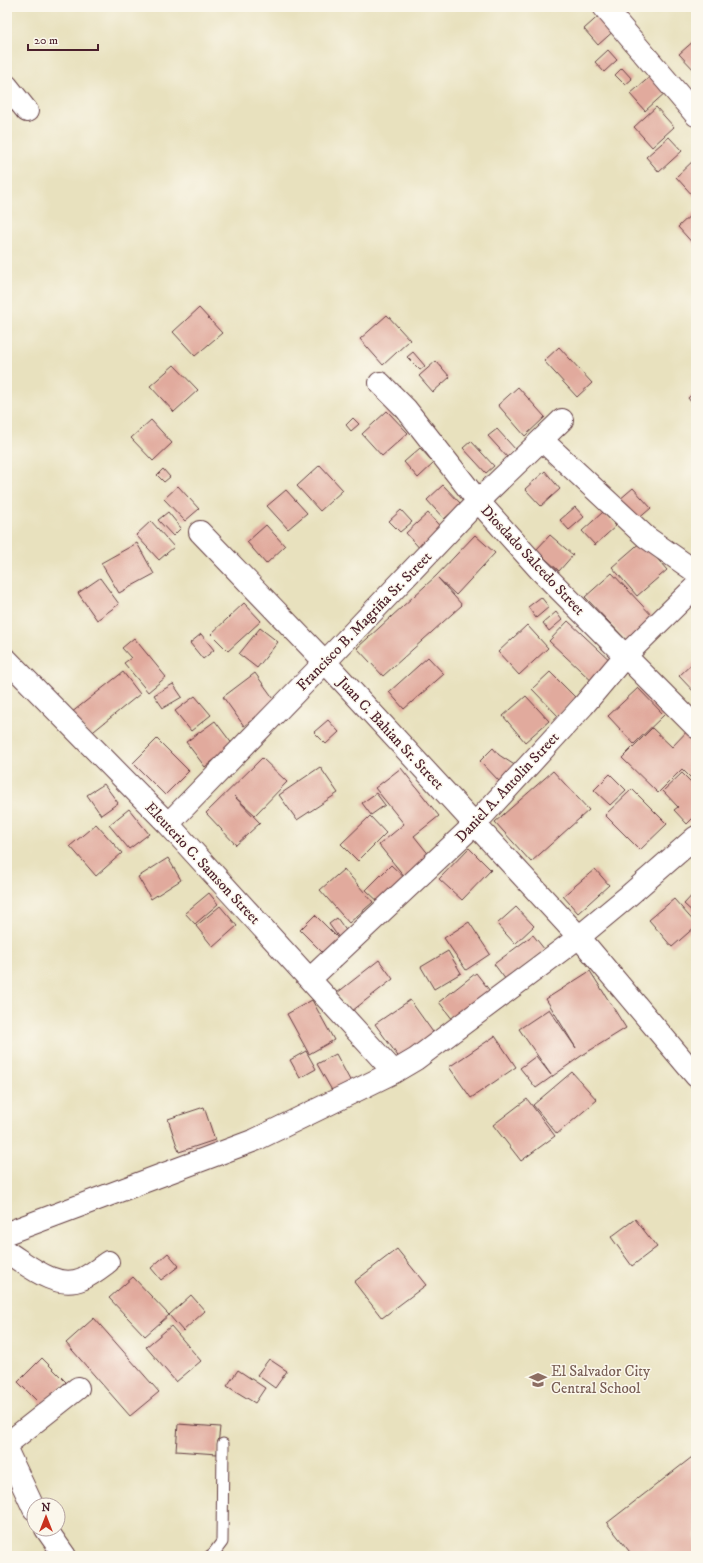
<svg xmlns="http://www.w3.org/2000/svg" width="703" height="1563" font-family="'IM FELL DW Pica',serif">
	<rect width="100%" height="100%" fill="#fbf7ec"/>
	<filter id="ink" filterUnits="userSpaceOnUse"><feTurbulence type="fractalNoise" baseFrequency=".025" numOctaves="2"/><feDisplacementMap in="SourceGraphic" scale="8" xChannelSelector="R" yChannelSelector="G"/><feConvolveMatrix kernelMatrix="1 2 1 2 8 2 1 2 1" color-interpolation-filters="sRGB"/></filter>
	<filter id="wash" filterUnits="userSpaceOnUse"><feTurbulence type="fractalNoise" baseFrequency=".012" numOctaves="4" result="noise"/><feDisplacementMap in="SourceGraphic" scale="16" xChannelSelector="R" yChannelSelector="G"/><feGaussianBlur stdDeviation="0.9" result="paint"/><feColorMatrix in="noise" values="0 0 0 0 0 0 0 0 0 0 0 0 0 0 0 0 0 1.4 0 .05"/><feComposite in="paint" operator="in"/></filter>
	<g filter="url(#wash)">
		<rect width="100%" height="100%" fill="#e8e1be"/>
		<g id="blocks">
			<!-- building -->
			<path fill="#e1aa9d" d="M603,12L617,28L598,45L584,29Z
				M696,39V72L679,54Z
				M608,50L617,60L604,72L595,62Z
				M622,68L632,79L625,85L615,75Z
				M652,75L667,91L645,111L630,94Z
				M656,107L674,127L652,147L634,127Z
				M669,137L682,151L659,172L646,157Z
				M696,158V195L694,197L676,177Z
				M696,210V247L678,227Z
				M199,308L222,333L195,356L173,332Z
				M387,315L410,340L383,365L360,339Z
				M559,347L592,383L577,397L544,361Z
				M413,352L425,366L420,370L407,357Z
				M436,361L450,377L433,392L419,376Z
				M174,365L198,390L174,412L150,386Z
				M518,387L545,417L525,436L498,405Z
				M696,391V408L688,398Z
				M387,411L408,433L382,456L362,434Z
				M353,418L359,424L351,431L346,425Z
				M151,420L172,443L153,461L131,438Z
				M497,429L516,450L508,458L488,436Z
				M471,441L494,466L486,473L463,448Z
				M420,448L434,463L418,478L404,462Z
				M320,465L343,490L320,511L297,486Z
				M163,469L170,477L164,482L157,475Z
				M545,471L560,489L541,506L525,489Z
				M443,485L461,504L444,519L427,500Z
				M178,486L199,509L185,521L164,499Z
				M633,488L651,508L637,520L619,500Z
				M286,490L307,513L288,529L267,506Z
				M575,507L584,517L569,530L560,520Z
				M401,510L412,522L400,532L389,521Z
				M168,512L181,528L173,536L158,520Z
				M603,512L616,526L595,545L582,531Z
				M428,513L444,531L422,551L406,533Z
				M151,521L174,547L159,560L136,535Z
				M266,525L285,546L266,564L247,542Z
				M475,535L495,553L456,595L438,578L462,605L383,676L357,648L436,576Z
				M550,535L573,555L559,571L536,550Z
				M642,541L667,570L637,596L612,567Z
				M137,543L154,574L119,593L101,563Z
				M612,573L655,619L629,643L585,597Z
				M100,578L119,604L97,620L78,593Z
				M541,597L549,607L536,618L528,607Z
				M244,603L261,621L228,651L211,634Z
				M556,612L562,620L549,631L543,623Z
				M568,621L615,665L596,685L549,641Z
				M527,625L548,648L519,675L498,652Z
				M260,628L278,642L257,668L239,654Z
				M201,634L214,650L203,659L190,643Z
				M134,638L166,677L148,692L124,663L131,658L122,648Z
				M428,657L444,674L404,709L389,692Z
				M696,660V694L679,676Z
				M123,672L140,694L89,735L71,713Z
				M550,672L576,698L558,716L532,689Z
				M255,673L276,702L244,726L223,697Z
				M173,684L182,697L163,708L154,695Z
				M638,688L664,715L634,744L608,716Z
				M195,696L211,715L191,731L175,711Z
				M526,696L549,721L525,742L503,716Z
				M328,720L339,732L326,744L314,732Z
				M215,721L233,745L205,767L186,742Z
				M692,726L696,730V783L682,769L658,793L622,758L652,728L672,747Z
				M157,739L189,771L165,795L133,763Z
				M493,748L499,755L516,766L500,782L480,761Z
				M262,758L287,782L255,815L234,796L260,823L236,845L206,813Z
				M320,767L338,793L297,820L279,795Z
				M401,768L439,816L414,836L434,861L408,881L379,845L404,824L375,788Z
				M553,771L589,810L531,862L495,822Z
				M682,773L696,787V815L687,824L674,810L678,807L663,791Z
				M610,774L626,790L610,805L594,790Z
				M104,784L118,803L101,815L87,795Z
				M632,789L667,824L640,850L605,815Z
				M376,793L385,805L371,815L362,803Z
				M129,809L149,834L129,849L109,825Z
				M370,816L386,833L358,861L341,844Z
				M96,824L122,853L96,876L70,846Z
				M469,848L491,870L462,900L439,879Z
				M168,858L181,880L151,899L138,877Z
				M391,865L408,881L383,906L366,890Z
				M344,869L373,902L349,923L320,890Z
				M595,869L609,885L578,913L563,896Z
				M696,891V915L684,904Z
				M209,893L218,904L195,924L185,913Z
				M674,899L696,924V926L672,947L649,920Z
				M220,906L237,926L213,947L196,926Z
				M516,907L534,926L515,944L497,924Z
				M315,915L342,942L327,957L300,930Z
				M337,918L350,936L342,942L329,924Z
				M469,922L490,954L466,970L444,938Z
				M533,935L545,950L506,980L494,964Z
				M448,951L461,973L434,989L421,967Z
				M379,960L393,979L352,1011L337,993Z
				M590,971L626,1028L581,1056L536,1088L520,1068L536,1056L551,1075L519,1029L549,1009L576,1048L546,999Z
				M476,973L490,991L453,1020L439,1002Z
				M312,1000L334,1040L309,1054L287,1014Z
				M410,1000L435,1035L400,1059L375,1024Z
				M495,1036L516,1067L471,1098L449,1067Z
				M306,1051L316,1069L300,1078L290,1060Z
				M336,1054L352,1084L334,1094L317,1064Z
				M572,1072L597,1100L557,1134L533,1105Z
				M527,1099L555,1136L521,1161L493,1125Z
				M204,1107L215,1140L179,1152L168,1119Z
				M635,1219L657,1247L632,1266L611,1237Z
				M397,1249L426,1285L382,1318L354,1282Z
				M168,1253L179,1266L161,1280L151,1268Z
				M133,1277L169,1315L145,1336L109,1298Z
				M191,1295L205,1311L183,1331L169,1315Z
				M94,1318L159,1392L130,1416L66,1343Z
				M171,1326L201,1361L176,1382L146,1347Z
				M42,1358L66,1382L41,1405L18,1382Z
				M269,1359L287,1371L275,1388L257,1375Z
				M238,1370L265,1388L255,1403L227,1386Z
				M178,1424L220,1427L217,1454L176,1451Z
				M696,1454V1556H633L607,1523Z"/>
		</g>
	</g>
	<g filter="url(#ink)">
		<use href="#blocks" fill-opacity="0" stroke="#623c41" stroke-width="1"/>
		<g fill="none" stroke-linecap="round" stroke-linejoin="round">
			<!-- lane casing -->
			<g stroke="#623c41" stroke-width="13">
				<path id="lane" d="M210,1556L213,1554L222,1542L223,1444"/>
			</g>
			<!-- street casing -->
			<g stroke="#623c41" stroke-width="24">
				<path id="street" d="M604,7L696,115
					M7,86L27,111
					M380,383L406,409L478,501L539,569L696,727
					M542,440L646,537L696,572
					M200,532L325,662L579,937L696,1076
					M7,660L168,824L394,1072
					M168,824L325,662L478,501L562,420
					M310,979L475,824L583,706L625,656L696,586
					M7,1252C28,1265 55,1290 82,1279C91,1275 100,1268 108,1262
					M7,1444L78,1388
					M7,1451L34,1509
					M46,1529L65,1556"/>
			</g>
			<!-- secondary casing -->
			<g stroke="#623c41" stroke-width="24">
				<path id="secondary" d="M7,1233L255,1140L394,1072L416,1059L579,937L626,898L696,837"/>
			</g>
			<!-- lane -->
			<use href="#lane" stroke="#fff" stroke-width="11"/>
			<!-- street -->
			<use href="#street" stroke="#fff" stroke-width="22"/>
			<!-- secondary -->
			<use href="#secondary" stroke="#fff" stroke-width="22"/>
		</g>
	</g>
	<!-- icons -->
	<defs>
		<g id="school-bare" transform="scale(1.38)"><path d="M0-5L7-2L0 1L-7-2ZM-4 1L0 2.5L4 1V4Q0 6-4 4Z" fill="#8d6e63" stroke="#fbf7ec" stroke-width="2.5" paint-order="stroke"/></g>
	</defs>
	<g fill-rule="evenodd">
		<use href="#school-bare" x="538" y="1380"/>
	</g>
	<g text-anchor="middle" stroke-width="3" stroke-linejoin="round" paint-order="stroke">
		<!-- street labels -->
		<g font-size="15" fill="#4a1f2b" stroke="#fbf7ec">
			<text transform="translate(533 560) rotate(47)" y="5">Diosdado Salcedo Street</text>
			<text transform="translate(364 621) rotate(-46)" y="5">Francisco B. Magriña Sr. Street</text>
			<text transform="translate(391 733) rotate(47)" y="5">Juan C. Bahian Sr. Street</text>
			<text transform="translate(507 787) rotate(-47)" y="5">Daniel A. Antolin Street</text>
			<text transform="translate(203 863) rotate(47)" y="5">Eleuterio C. Samson Street</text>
		</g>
		<!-- education labels -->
		<g font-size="15" fill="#785e54" stroke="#fbf7ec" text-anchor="start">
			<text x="551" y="1376">El Salvador City<tspan x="551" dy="17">Central School</tspan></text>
		</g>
	</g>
	<!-- margin -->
	<rect width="703" height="1563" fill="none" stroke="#fbf7ec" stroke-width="24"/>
	<!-- north arrow -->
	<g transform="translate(46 1517)"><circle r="19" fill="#fbf7ec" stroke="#b4a19f"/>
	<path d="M0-3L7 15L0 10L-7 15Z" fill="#c8321e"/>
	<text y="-6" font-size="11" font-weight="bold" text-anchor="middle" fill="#4a1f2b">N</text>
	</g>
	<!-- scale -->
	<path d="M28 44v6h70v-6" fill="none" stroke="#4a1f2b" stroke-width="2"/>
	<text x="34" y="44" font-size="12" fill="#4a1f2b" stroke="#fbf7ec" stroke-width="3" paint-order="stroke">20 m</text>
</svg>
